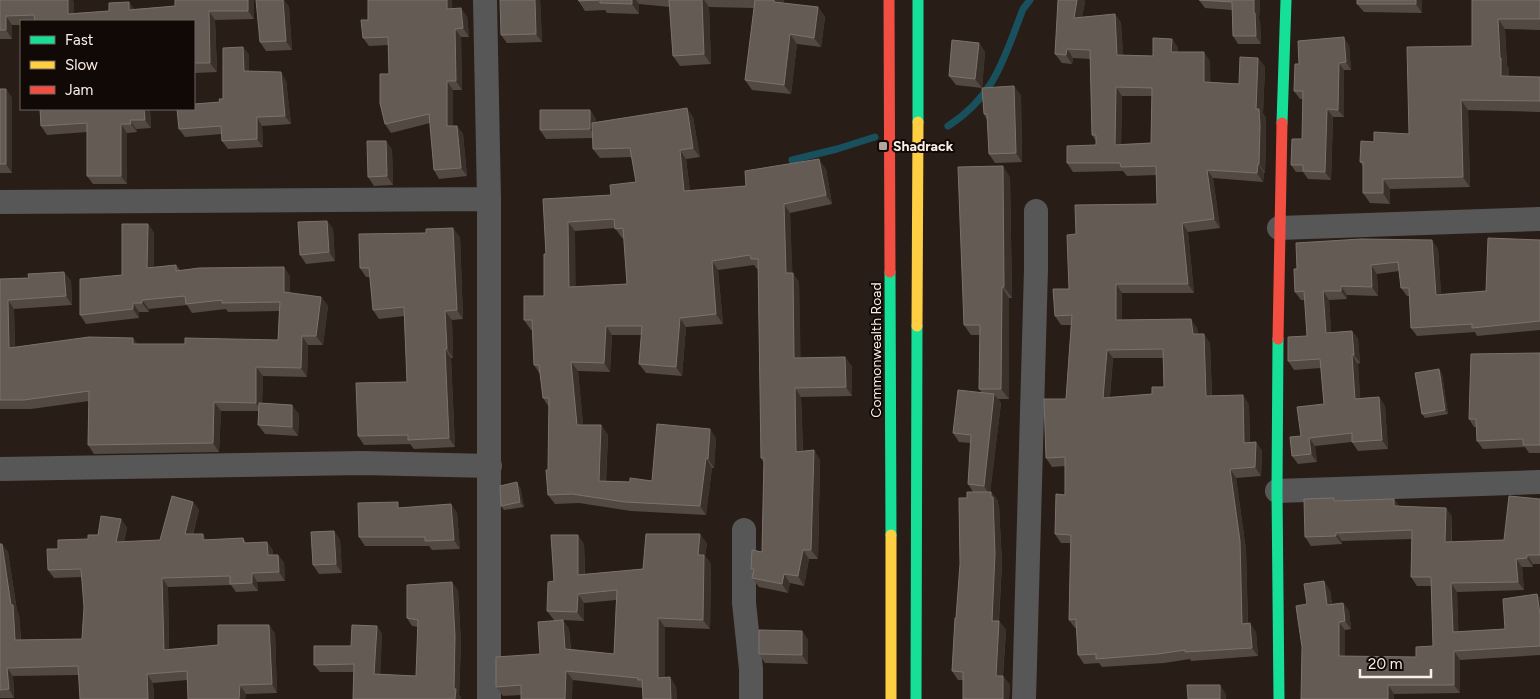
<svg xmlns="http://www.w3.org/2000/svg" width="1540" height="699" font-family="Figtree,sans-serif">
	<rect width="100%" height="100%" fill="#281e17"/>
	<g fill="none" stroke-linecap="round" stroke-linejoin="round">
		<!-- stream -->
		<path stroke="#19505d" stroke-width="7" d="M948,126C995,96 1004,58 1023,9L1030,0
			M792,160L837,149L875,137"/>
		<!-- street -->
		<path stroke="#585758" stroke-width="24" d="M485,0L489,199V699
			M0,202L489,199
			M1279,228L1540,219
			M0,469L363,463L490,466
			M1277,491L1540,482
			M744,530V603L751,669V699
			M1024,699L1036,269V211"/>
		<!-- fast -->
		<path stroke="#16e098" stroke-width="11" d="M918,122V0
			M1282,123L1286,0
			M890,272L891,535
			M1278,339L1277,491L1279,699
			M916,699L917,326"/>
		<!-- slow -->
		<path stroke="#ffcf43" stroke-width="11" d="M917,326L918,122
			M891,535V699"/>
		<!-- jam -->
		<path stroke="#f24e42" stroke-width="11" d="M889,0L890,272
			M1278,339L1282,123"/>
	</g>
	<!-- wall -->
	<path fill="#534943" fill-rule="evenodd" d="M0,0H72L74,2V13L109,11L129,2L134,9L254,0V19L215,20L217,72L194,73V21H21V25H12V39H0Z
		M283,0H284L289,7L292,50L266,51L260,42Z
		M540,0L542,42L507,43L501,35Z
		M578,0H784L783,3L818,7L825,17L821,47L797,44L791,94L752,90L745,80L754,8L709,7L711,64L680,66L673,56L670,7L639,4V14L607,13L605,10L585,11Z
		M1058,0H1084L1085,2L1082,17L1115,14L1121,23L1123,55L1153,56L1172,39L1178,48V52L1210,61V82L1239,84L1258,58L1265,67L1263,113L1266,118V135L1265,173H1264L1263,182L1213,178L1220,228L1188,232L1194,293H1122V320L1197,328L1198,334L1210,343L1212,396L1249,404L1250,442H1256L1262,451L1261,476L1236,478L1246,550L1248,624L1256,632L1258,656L1191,661L1190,659L1164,663L1102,667L1099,663L1084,664L1078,655L1076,628H1075L1069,620L1070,543H1061L1055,534L1065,495V466L1052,467L1046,458L1066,399L1071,325H1061L1055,316L1069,289L1076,234L1157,204V175L1127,176L1123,171L1073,172L1067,163L1096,145V141L1092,135L1090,59L1073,58L1072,64L1062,63L1055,54ZM1122,96H1152L1151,143L1121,144ZM1113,358H1163L1164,387L1152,394L1110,397Z
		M1199,0H1260L1259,19L1260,21L1261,44H1238L1233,36L1232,10L1205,8Z
		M1324,0H1422V13L1364,12L1357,4V0Z
		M1472,0H1540V30L1505,29L1507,66L1509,68L1508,77H1540V112L1468,110L1470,187L1390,189V204L1370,203L1363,193V166L1360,162L1374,142L1409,134L1472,46Z
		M453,9L467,16L469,37H461L462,90H453V126H457L463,134L467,176L439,179L434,170L430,123L391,133L385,124L389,74L388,45L369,46L363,38Z
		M979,43L985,52L982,88L956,85L949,76Z
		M1349,45L1351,70H1344V117H1333L1331,180L1308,179L1303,172H1296L1291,165L1302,139L1303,99H1300L1294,91L1299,64Z
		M243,47L249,55V71L286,80L291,124L262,126L263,147L228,149L222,141V134L185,137L179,129L223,99Z
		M0,89H6L12,98V173H0Z
		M1021,95L1022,162L995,163L989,154L987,120L984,114Z
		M40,109H150L151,128L136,129L137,132L127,133V184H93L87,176V132L47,135L41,126Z
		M590,110L596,119V122L693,117L700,157L686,159L690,191L746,186L826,169L832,204L790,213L792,273L799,282L800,358L852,366V396L801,397L803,451L814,450L820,460L818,559H809L804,586L790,583L788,593L759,587L752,578L754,572L751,569L762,552L764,463L761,458L758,269H757L754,265L718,270L723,324L686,327L682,376L646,373L639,364L642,335H612L610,372L578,371L583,425H601L608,435L606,481L630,482L652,481L716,438L714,468H712L706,515L631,511L579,503L555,504L548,495L549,407L543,398L540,374L534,365L532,330H531L524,320L544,296L546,254L543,199L611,195L636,182L632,157L600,158L593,149V138L546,139L540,130ZM615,228L622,238H624L627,284L575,287V231Z
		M386,141L392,150L393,185L374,186L368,177Z
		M1010,177L1012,298H1009V399H998L1001,403L990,492H991L998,501V504L999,506L1002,563L999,621L1006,630L1003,676L1010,685L1009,699H963V680H958L952,671L967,498L973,492L968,484L971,443L959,442L953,433L982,393L979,389L980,335H971L964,325Z
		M327,221L333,229L335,261L306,264L300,255Z
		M148,224L154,233V267L176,265L180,270L290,276V293L321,297L328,306L323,345H308L307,377L263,376L262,403L299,414L298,436L265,434L258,425L259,411H221L219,452L94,454L88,445L89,401L31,409H0V279L29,278L64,272L71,281L72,305L14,309L15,348L138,344H185L278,340L279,311L228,312L226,309L192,313L187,305L149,309V312H139V318L86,324L80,315L122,275Z
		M460,237L463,319L452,320L453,358H451L455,447L414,449L410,444L364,445L358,436L407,382L404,316L379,319L373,310L370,277H366L360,268Z
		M1540,240V330L1477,336L1475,332L1417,336L1411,328L1410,296H1407L1401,288L1399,271L1377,274L1378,296L1347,295V299L1329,300L1331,333L1352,331L1358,339L1360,363L1358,364L1360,398L1379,397L1385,406L1388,449L1358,451L1352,442L1315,446L1317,462L1298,464L1292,456L1301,436L1324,404L1321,368L1294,370L1288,361L1307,336L1305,300H1301L1295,292L1294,269L1438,249L1441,294L1486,291Z
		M1540,353V453H1529L1525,447L1483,449L1477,441V427H1474L1469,419Z
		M1439,369L1442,374L1448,414L1425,418L1422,414Z
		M520,487L524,507L504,510L501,506Z
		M1334,498L1336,501L1394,499L1399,506L1452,516V542L1504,540L1540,499V564H1533V567H1522L1524,590L1457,592L1458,632L1505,629L1537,594L1540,598V655L1460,660V693L1394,694V699H1301L1307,604L1330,590L1332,604L1343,603L1349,611L1351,629L1345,630V656L1416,657L1433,646L1431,586H1417L1411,577L1412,539L1342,541V544L1311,546L1305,537Z
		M193,502L199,510L193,534L207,540L243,538L246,543L267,542L273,551V555H278L284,563L285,581L257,582L258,591L236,592L231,585L168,587L169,649L218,645L275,633L277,693L246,694L245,699H188L187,680L153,683L154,699H80L79,675L13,676L14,698H0V544L8,552L17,611L19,614L21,640L82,639L84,607L82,577L54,578L48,570L58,549L88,539L98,535L121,519L127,528L124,542L160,540Z
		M451,504L457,513L460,549L432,550L429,546H365L359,537L402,508Z
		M334,531L340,540L342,573L319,574L313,565Z
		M707,543L705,556L711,564L710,629L665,627V678L670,677L676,687L677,699H643V688L573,680L521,695L503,696L496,687L540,654L561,620H554L547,611L554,581L584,544L585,574L643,569ZM616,600L614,654L571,649L569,629L563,620L584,621V603Z
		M458,590L461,644L459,695L461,697V699H353L354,672H320L314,665L351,646L382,633L380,675L416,676L418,627L412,626L407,618Z
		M802,631L808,640V664L765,663L759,654Z"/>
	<!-- shaded-wall -->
	<path fill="#3a312a" d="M68,0H72L74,2V21L68,14Z
		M248,0H254V19L248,11Z
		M283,0H284L289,7L292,50L286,41Z
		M447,0H452L453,18L447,9Z
		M535,0H540L542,42L536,34Z
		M632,0H636L639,4V14L632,4Z
		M702,0H704L709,7L711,64L704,54Z
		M774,0H784L781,11L774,2Z
		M1077,0H1084L1085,2L1080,27L1074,18Z
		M1254,0H1260L1259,19L1260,21L1261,44L1256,36L1254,13Z
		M1416,0H1422V13L1416,4Z
		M129,2L135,10H129Z
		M818,7L825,17L821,47L814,38Z
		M461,8L467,16L469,37L463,28Z
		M209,11L215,20L217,72L210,63Z
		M1115,14L1121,23L1124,64L1117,55Z
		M6,16L12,25V39L6,30Z
		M1498,19L1505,29L1507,66L1509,68L1508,87L1501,76Z
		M455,29L461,37L462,90L456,81Z
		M790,34L797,44L791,94L784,85Z
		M1344,37L1349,45L1351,70L1346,62Z
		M1172,39L1178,48V61L1171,52Z
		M979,43L985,52L982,88L975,79Z
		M243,47L249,55V79L244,71Z
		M1067,49L1073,58L1072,64L1066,55Z
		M1204,52L1210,61L1211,91L1204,82Z
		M1258,58L1265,67L1263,113L1266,118V135L1265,173L1259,164L1256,109Z
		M1339,63L1344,70V117L1338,110Z
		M281,72L286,80L291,124L285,116Z
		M447,81L453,90V135L447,126Z
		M1014,86L1021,95L1022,162L1016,153Z
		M1116,87L1122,96L1121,153L1115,145Z
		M6,89L12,98V173L6,164Z
		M1461,100L1468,110L1470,187L1463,177Z
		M687,108L693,117L700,157L693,148Z
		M144,109H150L151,128L145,120Z
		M1327,109L1333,117L1331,180L1325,172Z
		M590,110L596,119V138L590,129Z
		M257,117L262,126L263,147L257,139Z
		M130,120L136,129L137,132L131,124Z
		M121,124L127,133V184L121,176Z
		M457,126L463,134L467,176L461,168Z
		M386,141L392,150L393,185L387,176Z
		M680,150L686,159L691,200L684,191Z
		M819,159L826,169L832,204L826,195Z
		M1258,164L1264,173L1263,182L1257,173Z
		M1003,166L1010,177L1012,298L1004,287Z
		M1207,170L1213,178L1220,228L1214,219Z
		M1383,179L1390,189V204L1383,193Z
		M784,204L790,213L793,282L786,273Z
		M327,221L333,229L335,261L329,252Z
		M568,222L575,231L576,296L569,287Z
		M1182,223L1188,232L1194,293L1188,284Z
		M148,224L154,233V277L147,268Z
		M453,228L460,237L463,319L457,310Z
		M1432,240L1438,249L1442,303L1436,295Z
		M712,261L718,270L723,324L716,314Z
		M1371,265L1377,274L1378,296L1372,287Z
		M284,267L290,276V301L284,292Z
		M64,272L71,281L72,305L66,296Z
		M793,273L799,282L801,367L794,358Z
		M1116,284L1122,293V329L1116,320Z
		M1341,286L1347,295V299L1341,291Z
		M1002,287L1009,298V399L1001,389Z
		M1323,291L1329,300L1332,342L1326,333Z
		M321,297L328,306L323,345L316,336Z
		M8,300L14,309L15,357L9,348Z
		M142,300L149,309V312L142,303Z
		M133,303L139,312V318L133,309Z
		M445,311L452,320L453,358L447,349Z
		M680,318L686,327L682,376L676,367Z
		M1191,319L1197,328L1199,343L1193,334Z
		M606,326L612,335L610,372L604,363Z
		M1352,331L1358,339L1360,363L1354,355Z
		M1204,334L1210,343L1212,405L1206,396Z
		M302,336L308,345L307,377L301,368Z
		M133,338L140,347L133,344Z
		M445,349L451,358L455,447L449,438Z
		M1107,350L1113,358L1109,407L1103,398Z
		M1352,355L1358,364L1361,407L1355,399Z
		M845,357L852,366V396L846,387Z
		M571,362L578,371L584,434L577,425Z
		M256,367L263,376L262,412L256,403Z
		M1439,369L1442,374L1448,414L1445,410Z
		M795,388L801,397L803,461L796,452Z
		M994,394L1001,403L990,495L984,486Z
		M1243,395L1249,404L1250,452L1244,443Z
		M1379,397L1385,406L1388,449L1382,440Z
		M214,402L221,411L219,452L213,443Z
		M292,405L299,414L298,436L292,427Z
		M601,425L608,435L605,490L599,481Z
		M710,429L716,438L714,468L708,459Z
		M1309,438L1315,446L1317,462L1311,454Z
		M1256,442L1262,451L1261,476L1255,467Z
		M814,450L820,460L818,559L811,550Z
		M706,458L712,468L706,515L700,506Z
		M1230,469L1236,478L1246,550L1248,633L1242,624Z
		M517,482L520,487L524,507L520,502Z
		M991,492L998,501V504L999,506L1002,563L998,630L992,621Z
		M1394,499L1400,508L1394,506Z
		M193,502L199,510L190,542L185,534Z
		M451,504L457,513L460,549L454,540Z
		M1446,508L1452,516L1451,551L1445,542Z
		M121,519L127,528L122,550L116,542Z
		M334,531L340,540L342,573L336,564Z
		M1336,533L1342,541V544L1336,536Z
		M203,534L208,542L203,540Z
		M700,534L707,543L705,556L711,564L710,629L703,620L698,555Z
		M578,535L584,544L585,584L578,575Z
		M267,542L273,551V563L268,555Z
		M2,544L8,552L17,611L19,614L21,649L15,640Z
		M803,550L809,559L804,586L798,576Z
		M278,555L284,563L285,581L279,572Z
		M1527,555L1533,564V567L1527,558Z
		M1516,559L1522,567L1524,590L1518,582Z
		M252,573L257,582L258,591L252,583Z
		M784,574L790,583L788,593L782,584Z
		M162,578L168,587L169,658L164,650Z
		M1324,581L1330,590L1333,613L1327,605Z
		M452,582L458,590L461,644L459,695L461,697V699H455L454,689Z
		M1451,583L1457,592L1459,641L1453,632Z
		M578,594L584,603V621L577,612Z
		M1537,594L1540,598V614Z
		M1343,603L1349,611L1351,629L1345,621Z
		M658,618L665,627V687L658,678Z
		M563,620L569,629L571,658L565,649Z
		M999,621L1006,630L1002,685L996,676Z
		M1339,622L1345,630V665L1339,656Z
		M1250,623L1256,632L1258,656L1252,648Z
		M269,625L275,633L277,693L272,684Z
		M377,626L382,633L380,682L374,674Z
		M802,631L808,640V664L802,655Z
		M1454,651L1460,660V693L1454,685Z
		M7,668L13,676L14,698L9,689Z
		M566,671L573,680L572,699H565Z
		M147,674L153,683L154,699H148Z
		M1003,676L1010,685L1009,699H1003Z
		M670,677L676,687L677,699H671Z
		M240,685L246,694L245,699H239Z
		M1220,685L1226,694V699H1220Z
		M1388,685L1394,694V699H1388Z"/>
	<!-- building -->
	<path fill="#655b55" stroke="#7c726c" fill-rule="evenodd" d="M0,0H68V14L109,11V3L129,2V10L175,6V0H248V11H209L210,63H194V21H35L34,15L6,16V30H0Z
		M256,0H283L286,41L260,42Z
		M368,0H447V9L461,8L463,28L455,29L456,81H447V126H457L461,168L434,170L429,114L385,124L380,103V74H389L388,37L363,38L361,20H368Z
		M500,0H535L536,34L501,35Z
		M578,0H599L579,1Z
		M600,0H632V4L600,3Z
		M669,0H702L704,54L673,56Z
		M755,0H774V2L818,7L814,38L790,34L784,85L745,80Z
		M1058,0H1077L1074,18L1115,14L1117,55L1153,56V38L1172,39L1171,52H1204V82L1239,84L1240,57L1258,58L1256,109H1259L1260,126L1259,164H1258L1257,173L1207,170L1214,219L1182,223L1188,284H1116V320L1191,319L1193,334H1204L1206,396L1243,395L1244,443L1256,442L1255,467L1230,469L1240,541L1242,624L1250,623L1252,648L1185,652V650L1158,654L1096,659V654L1078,655L1076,619L1069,620L1071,535L1055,534L1056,494L1065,495V457L1046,458L1044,399H1066L1072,315L1055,316L1053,289H1069L1067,235L1076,234L1075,205L1157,204L1156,166L1121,167L1120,163H1067V146L1096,145V135H1092L1090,50L1067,49L1066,55L1055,54ZM1116,87L1152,88L1151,143L1115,145ZM1163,349L1164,387H1152V394L1103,398L1107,350Z
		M1199,0H1254V13H1255L1256,36H1233L1232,2Z
		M1357,0H1416V4H1357Z
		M1472,0H1540V19H1498L1500,58H1501V76L1540,77V101L1461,100L1463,177L1383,179V193H1363V162H1360L1361,141L1374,142V132L1409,134L1407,47L1472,46Z
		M1344,37L1346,62L1339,63L1338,110L1327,109L1325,172L1303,171V165H1291L1292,139H1302L1303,91H1294L1295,64H1299L1298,41Z
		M952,40L979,43L975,79L949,76Z
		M243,47L244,71L281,72L285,116L257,117V139L222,141L221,126L179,129L177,109H194V104L220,102L219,99H223V48Z
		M1014,86L1016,153L989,154L987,114H984L982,88Z
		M0,89H6V164H0Z
		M687,108L693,148L680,150L684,191L746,186L745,171L819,159L826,195L784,204L786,273H793L794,358L845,357L846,387L795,388L796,452L814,450L811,550H803L798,576L784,574L782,584L752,578L754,569H751L752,550L762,552L764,458H761L758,259H751L750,255L712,261L716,314L680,318L676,367L639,364L642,326H606L604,363L571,362L577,425H601L599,481L630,482V478L652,481L657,424L710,429L708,459L706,458L700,506L625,502L572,494L548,495L546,470H548L549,398H543L539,365H534L532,320H524V296H544V254H546L543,199L611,195L610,185L636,182L630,148L593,149L592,123ZM614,219L615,229L623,228L627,284L569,287L568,222Z
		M40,109H144L145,120H130L131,124H121V176H87V123L41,126Z
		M540,110H590V129L540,130Z
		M367,141H386L387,176L368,177Z
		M1003,166L1004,287H1002L1001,389H979L980,325H964L958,167Z
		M327,221L329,252L300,255L298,222Z
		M122,224H148L147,268L176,265V271L199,268L284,267V292L321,297L316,336H302L301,368L256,367V403L214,402L213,443L88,445L89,391L24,400H0V279L29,278L28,274L64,272L66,296L8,300L9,348L89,337L133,338V344H185V338L278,340L280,302L222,303V300L186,304L185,296L142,300V303H133V309L80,315V279L122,275Z
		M453,228L457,310L445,311L447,349H445L449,438L408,440V435L358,436L356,383L407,382L404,307L373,310L369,268H360L359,234L426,233V229Z
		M1488,238L1540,240V321L1472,328V324L1411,328L1409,288H1401L1398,262L1371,265L1372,287L1341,286V291H1323L1326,333L1352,331L1354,355H1352L1355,399L1379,397L1382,440L1352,442V433L1309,438L1311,454L1292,456L1290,437L1301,436L1297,407L1324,404L1320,359L1288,361V337L1307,336L1304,291L1295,292L1294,269H1297L1296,243L1361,239L1432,240L1436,295L1486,291Z
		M1540,353V445H1523V439L1477,441L1476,419H1469L1471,354Z
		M1439,369L1445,410L1422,414L1415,373Z
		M958,390L994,394L984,486L968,484L971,435L953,433Z
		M259,403L292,405V427L258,425Z
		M517,482L520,502L501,506L500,486Z
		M967,492H991V497H993L995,554L992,621H999L996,676H1003V699H963V672L952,671L955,618H956L960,564L959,498H967Z
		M172,496L193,502L185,534H203V540L243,538L244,543L267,542L268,555H278L279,572L252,573V583L230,584V576L162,578L164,650L218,645V625H269L272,684L240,685L239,699H188L187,671L147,674L148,699H80L78,666L7,668L9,689L0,690V544H2L11,605H13L15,640L82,639L84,607L81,569L48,570L47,549H58V540L88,539V535H98L101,516L121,519L116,542L160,540Z
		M1509,496L1540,499V555H1527V558L1516,559L1518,582L1451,583L1453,632L1505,629L1503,599L1537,594L1540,614V646L1454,651V685H1388V699H1301L1302,647L1296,606L1307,604L1304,584L1324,581L1327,605L1343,603L1345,621L1339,622V656L1416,657V647L1433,646L1431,577H1411L1412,530L1336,533V536L1305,537L1304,499L1334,498V501L1394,499V506L1446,508L1445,542L1504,540Z
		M398,502V508L451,504L454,540L425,541V537H359L358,503Z
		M334,531L336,564L313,565L311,532Z
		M646,534H700L698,555H704L703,620L658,618V678L670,677L671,699H643L642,680H638V678L566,671L565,699H521V685L496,687V657L540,654L538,622L563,620L565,649L614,654L617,590L578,594L577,612L547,611L548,582L554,581L551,535H578V575L643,569Z
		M452,582L455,636L454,689H456L455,699H353L354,664L314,665V646H351L352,625L377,626L374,674L416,676L418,620L407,618V585Z
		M759,630L802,631V655L759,654Z
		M1187,685H1220V699H1188Z"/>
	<!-- markers -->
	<rect fill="#b1a69e" stroke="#110905" stroke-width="2" x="878" y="141" width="10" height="10" rx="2.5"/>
	<g text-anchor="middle" stroke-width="4" stroke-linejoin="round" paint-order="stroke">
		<!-- poi labels -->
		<g font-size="14" font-weight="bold" fill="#fbefe7" stroke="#110905" text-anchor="start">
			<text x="893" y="151">Shadrack</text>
		</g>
		<!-- street labels -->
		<g font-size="14" fill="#fbefe7" stroke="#110905">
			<text transform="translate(876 350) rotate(-90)" y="5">Commonwealth Road</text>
		</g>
	</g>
	<!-- legend -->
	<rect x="20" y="20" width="175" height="90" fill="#110905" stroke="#6f655f"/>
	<rect x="30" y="36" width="25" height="8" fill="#16e098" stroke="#6f655f"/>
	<text x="65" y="45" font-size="15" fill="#fbefe7">Fast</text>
	<rect x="30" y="61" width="25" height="8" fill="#ffcf43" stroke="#6f655f"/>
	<text x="65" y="70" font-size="15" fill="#fbefe7">Slow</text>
	<rect x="30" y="86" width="25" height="8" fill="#f24e42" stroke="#6f655f"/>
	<text x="65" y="95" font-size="15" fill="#fbefe7">Jam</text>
	<!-- scale -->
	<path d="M1360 669v8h71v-8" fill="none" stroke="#fbefe7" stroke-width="2.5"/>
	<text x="1368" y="669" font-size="15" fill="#fbefe7" stroke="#110905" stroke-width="4" paint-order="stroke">20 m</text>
</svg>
